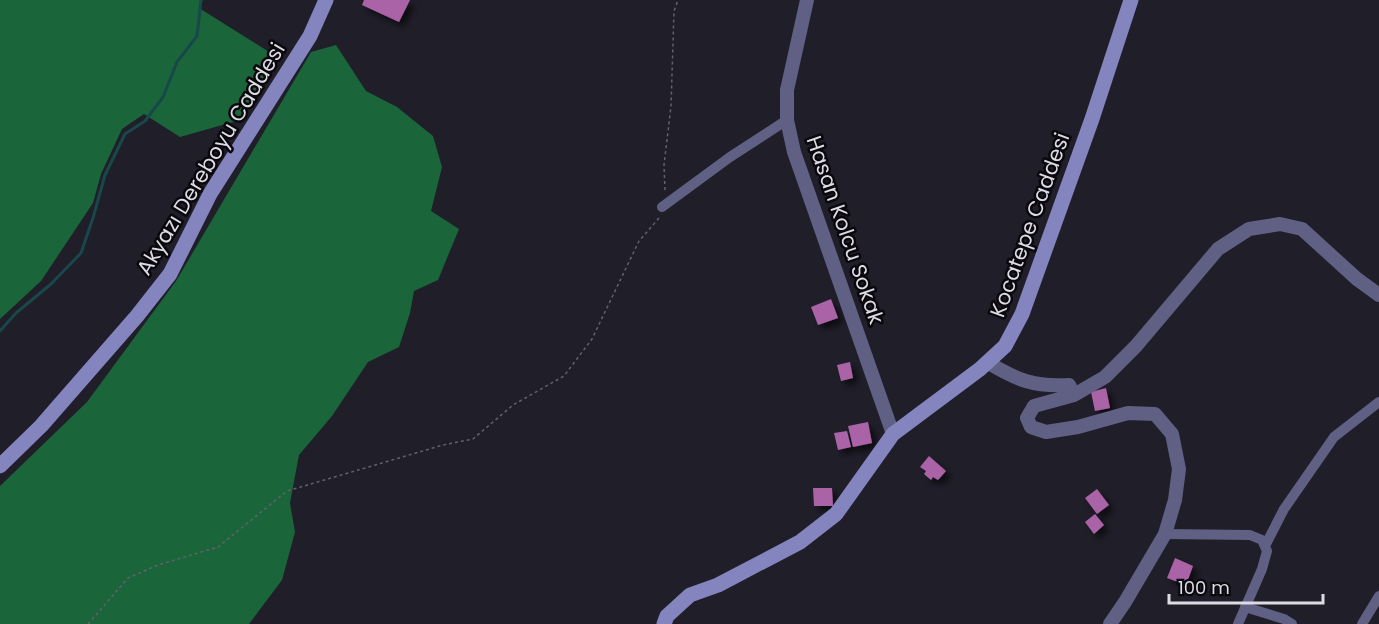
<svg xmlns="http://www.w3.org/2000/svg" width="1379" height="624" font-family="Poppins,sans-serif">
	<defs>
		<filter id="shadow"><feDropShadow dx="5" dy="5" stdDeviation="3" flood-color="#0009"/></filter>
	</defs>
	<rect width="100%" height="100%" fill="#201e29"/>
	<!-- forest -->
	<path fill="#1a663a" d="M0,0H203L199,8L279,58L240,120L180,137L144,114L122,129L101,174L93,203L41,281L0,319Z
		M336,45L366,91L397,107L433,136L442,167L431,211L459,229L438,280L414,291L410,313L399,347L368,362L332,416L299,455L290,503L295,532L282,580L249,624H0V486L87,402L176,281L311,52Z"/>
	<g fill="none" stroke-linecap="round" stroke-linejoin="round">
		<!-- stream -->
		<path stroke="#18484a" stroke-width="3" d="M0,331L16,313L51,284L81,253L93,218L105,175L125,134L145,121L163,97L177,62L197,36L201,0"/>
	</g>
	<!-- building -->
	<path fill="#aa63a6" filter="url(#shadow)" d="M364,0H410L399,22L362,5Z
		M831,299L838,318L818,325L811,307Z
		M850,362L853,378L841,381L837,365Z
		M1106,388L1110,408L1095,411L1091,392Z
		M868,422L872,443L853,447L848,426Z
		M847,431L851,447L838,450L834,433Z
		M929,456L946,471L938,480L933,477L931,480L924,474L926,471L920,467Z
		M813,488H832L833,506H814Z
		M1097,489L1109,505L1097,514L1085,498Z
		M1095,514L1104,525L1094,534L1085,522Z
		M1175,558L1193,566L1186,585L1167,578Z"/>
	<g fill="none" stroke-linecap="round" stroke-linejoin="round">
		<!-- path -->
		<path stroke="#63626c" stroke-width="1.5" stroke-dasharray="3 3" stroke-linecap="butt" d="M665,190L664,165L671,106L674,11L678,0
			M88,624L128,578L158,565L218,547L287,491L443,445L473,439L513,405L564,376L592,339L639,241L659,218"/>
		<!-- minor -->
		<path stroke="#5f6084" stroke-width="10" d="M662,207L730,157L787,120
			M1165,534L1250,535L1262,540L1267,551L1262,569L1238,624
			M1265,546L1284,509L1334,437L1379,402
			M1245,607L1284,619L1292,624
			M1362,624L1379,596"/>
		<!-- tertiary -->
		<path stroke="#5f6084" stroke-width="14" d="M807,0L787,90V120L794,152L893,434
			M987,362C1017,380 1033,387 1069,385L1074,395
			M1110,624L1125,602L1165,534L1175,500L1179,469L1172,434L1155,414L1128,413L1078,427L1046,432L1031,427L1027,418L1034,406L1074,395L1105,377L1136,346L1218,249L1249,229L1280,224L1302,229L1357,279L1379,295"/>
		<!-- secondary -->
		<path stroke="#8485bf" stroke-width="15" d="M0,466L41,426L137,316L170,274L210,194L310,36L326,0
			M664,624L667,616L690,595L718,585L800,542L836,514L893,434L980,369L1005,346L1022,314L1092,119L1131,0"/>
	</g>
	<g text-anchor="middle" stroke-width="5" stroke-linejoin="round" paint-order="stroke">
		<!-- street labels -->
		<g font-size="21" fill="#dddce4" stroke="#0a080d">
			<text transform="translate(211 159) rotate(-59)" y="7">Akyazı Dereboyu Caddesi</text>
			<text transform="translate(1030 225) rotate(-70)" y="7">Kocatepe Caddesi</text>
			<text transform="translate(845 230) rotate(71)" y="7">Hasan Kolcu Sokak</text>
		</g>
	</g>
	<!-- scale -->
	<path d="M1169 594v9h154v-9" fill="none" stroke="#dddce4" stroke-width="3"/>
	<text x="1178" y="594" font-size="18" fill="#dddce4" stroke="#0a080d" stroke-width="4.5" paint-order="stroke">100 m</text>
</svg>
